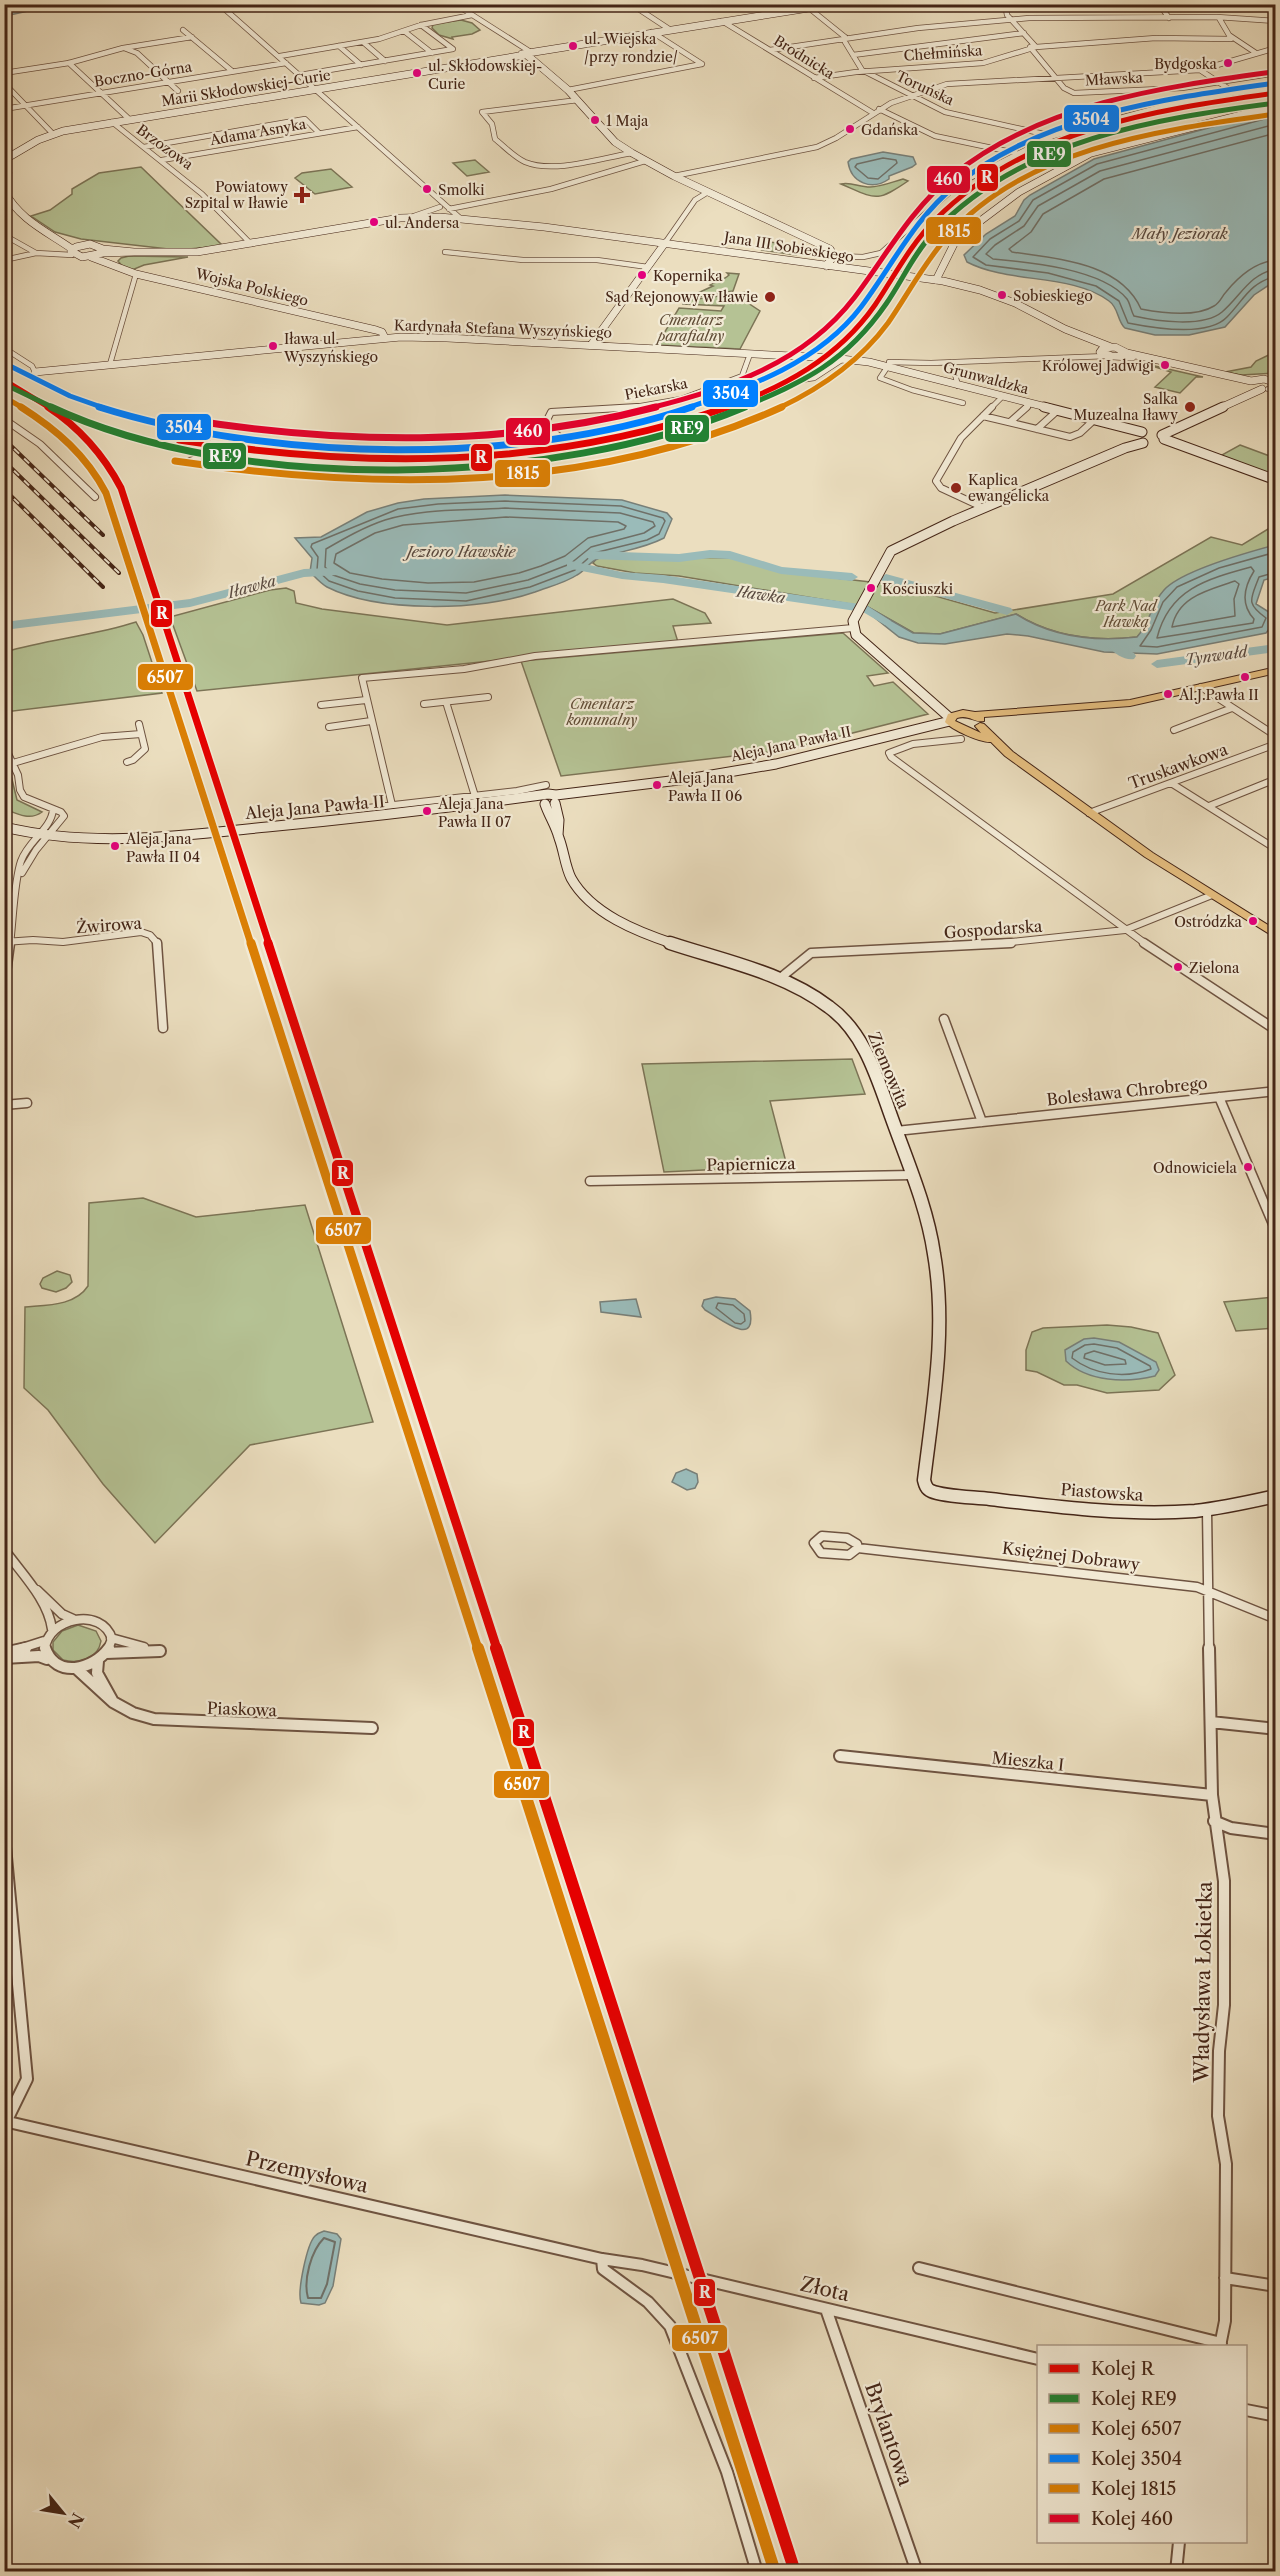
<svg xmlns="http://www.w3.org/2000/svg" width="1280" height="2576" font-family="'Libre Caslon Text',serif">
	<rect width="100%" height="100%" fill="#ebdebf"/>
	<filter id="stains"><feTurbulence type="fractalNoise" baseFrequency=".00333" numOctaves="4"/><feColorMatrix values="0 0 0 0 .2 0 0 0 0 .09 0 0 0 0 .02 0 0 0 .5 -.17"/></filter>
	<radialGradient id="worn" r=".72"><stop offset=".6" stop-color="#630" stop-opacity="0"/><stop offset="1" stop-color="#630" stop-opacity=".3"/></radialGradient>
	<!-- green -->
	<path fill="#b5c294" stroke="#7c7456" stroke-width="1.5" d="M461,20L472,23L480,30L472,34L452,37L453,39L439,35L432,28L433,24Z
		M475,160L489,172L467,176L453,163Z
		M141,167L223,246L177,250L81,239L55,232L31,216L50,210L72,194V189L99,173Z
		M331,169L352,187L315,194L295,178L302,173Z
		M903,179L908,181C876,203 876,199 841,184C852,182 859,187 870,187C881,187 892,182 903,179Z
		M769,242L803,246L796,255L762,250Z
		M129,256L188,257L144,265L132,270L123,267L118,261L121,258Z
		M727,273L739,274L733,291L685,299L713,286L710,285C716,281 723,281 729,275Z
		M748,292L745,301L760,311L740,349L657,345L679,308L721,311L724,306L683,304V301Z
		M1275,352V373L1241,375L1225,372L1251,367L1256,361Z
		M1146,364L1203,377H1196L1180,393L1155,387L1171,372Z
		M1240,445L1275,458V476L1220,456Z
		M1268,529H1275V545L1245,555L1156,602L1146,627L1137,637C1094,642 1053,637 1016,614L940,634L914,633L868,607L679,576L635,573L597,566L593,563L596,559L608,556L736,558L783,572L897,585L995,613L1113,594L1211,537L1242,545Z
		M286,588L294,591L296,603L322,609L447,625L673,599L705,613L711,623L673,626L678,642L197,691L170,617L270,590Z
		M136,622L143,635L162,693L5,712V652C48,639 93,636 136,622Z
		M843,633L888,673L867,676L874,686L893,682L928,714L785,750L561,776L521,661Z
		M5,766L10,771L17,800L42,812C30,821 17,814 5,809Z
		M852,1059L865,1094L770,1101L787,1166L664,1172L642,1064Z
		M143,1198L196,1217L305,1205L373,1422L250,1445L155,1543L103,1484L48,1410L24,1388L25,1307C47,1305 75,1306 88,1286L89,1203Z
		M57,1271L70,1275L72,1282L66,1288L56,1292L42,1288L40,1284L43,1278Z
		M1275,1297V1328L1236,1331L1224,1302Z
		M1107,1325L1131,1327L1158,1333L1175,1375L1159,1390L1107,1393L1077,1385H1064L1037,1372L1026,1370V1350L1032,1332L1043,1328Z
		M78,1625L96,1631L101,1641C98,1659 79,1664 63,1660L53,1650V1642L62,1631Z"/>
	<!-- water -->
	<path fill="#9abbb9" stroke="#787f78" stroke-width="1.5" d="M5,4H56V5L5,16Z
		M1275,110V281L1254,295L1225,327L1189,335H1155L1125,328C1117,321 1119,308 1109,301C1071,273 1009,284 967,262L964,255L986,234L1015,216L1024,200L1030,195L1094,159Z
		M883,152L913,157L916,164L912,167L889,176V179C872,191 851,183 848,162L851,159Z
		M505,495L622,500L667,513L672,519L664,538C643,549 621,551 599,558C589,562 585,571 577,575C565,583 548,587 535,592C482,611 378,613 327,587C321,584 315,577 310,572L312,558L295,538L321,537L367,512L398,503L424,499Z
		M1275,545V562L1273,563L1275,565V577L1264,580L1256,604L1272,614L1273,624L1266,633L1157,654L1104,652L1028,636L1007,634L945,644L918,643L899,637L865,610L868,607L913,633L940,634L1016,614C1052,637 1094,642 1137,637C1150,623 1151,604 1164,590C1182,570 1249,552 1275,545Z
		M716,1297L735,1299L750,1311C757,1350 717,1316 705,1310L702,1306L704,1300Z
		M636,1299L641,1317L601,1312L600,1302Z
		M1094,1338L1119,1342L1156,1362L1159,1370L1155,1376C1126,1383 1088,1382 1066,1361L1065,1350L1084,1339Z
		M686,1469L697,1474L698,1482L695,1488L687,1490L672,1482L676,1473Z
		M324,2231L337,2234L341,2239L333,2286L325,2303L319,2305L301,2303C297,2291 307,2244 315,2236C318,2233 321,2232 324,2231Z"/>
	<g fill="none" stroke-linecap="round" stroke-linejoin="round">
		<!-- shore-far1 -->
		<path stroke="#6f7068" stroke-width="1.5" d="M1276,116L1097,164L1033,200L1019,221L990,239L973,257L986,265L1048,273L1096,286L1119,301L1128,323C1153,328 1208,337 1227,317C1244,300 1249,283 1276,276
			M1276,124L1100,171L1038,206L1024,226L995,245L986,254L993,259C1029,262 1103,269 1127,299C1130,303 1131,311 1134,316C1156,321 1203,328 1222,312C1241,296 1249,274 1276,269
			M1276,133L1104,179L1043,214L1031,232L1009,249L1012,252C1057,259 1120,262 1141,309C1162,313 1195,318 1214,306C1220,303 1222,296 1226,292C1239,276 1255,262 1276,260
			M883,158L896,160L897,163L878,179L868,178L855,167L857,164Z
			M505,501L621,506L663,518L665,521L659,534L647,540L594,553L575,570L530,587L466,601L395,598L358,591L329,581L317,570L318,557L311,547L312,544L398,509L438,504Z
			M505,508L620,513L653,522L655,526L644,533L591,547L570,564L528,580L466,593L395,590L360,584L333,575L325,567L326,549C345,538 364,527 385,520C423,508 465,511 505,508Z
			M506,517L618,522L626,526L624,529L588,538L565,556L541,566L519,573L474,582L428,583L382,579L350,573L334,563L336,554L375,533L403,525Z
			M1276,552L1219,568L1177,587L1163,602L1151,630L1140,646L1157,647L1262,627L1266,618C1245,603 1251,599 1259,577L1276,572
			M1251,567L1254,571C1244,587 1240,604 1254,619L1253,623L1157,638C1169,589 1207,579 1251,567Z
			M1235,581L1239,584L1234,599L1235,616L1172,627C1178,596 1209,590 1235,581Z
			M718,1303L733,1305L744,1314L745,1321L741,1324L735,1323L716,1308Z
			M1094,1344L1117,1348L1150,1366L1151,1369C1125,1379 1094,1375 1072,1358L1073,1352L1085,1345Z
			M1094,1351L1125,1360L1126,1364L1105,1365L1084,1358L1085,1354Z"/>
		<!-- shore -->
		<path stroke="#6f7068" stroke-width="2" d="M324,2238L335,2242L327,2284L321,2298H308C303,2280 311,2251 324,2238Z"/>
		<!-- river -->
		<path fill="#9abbb9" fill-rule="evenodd" d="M710,550L730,551L782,567L852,573L858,577L852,581L781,574L729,559L710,558L679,562L589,559L583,555L589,551L679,554Z
			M571,561L622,572L663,575L866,605L891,621L885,625L863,612L663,583L622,579L567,568V562Z
			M333,568L339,572L337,575L304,577L190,607L4,630V622L190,599L304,569Z
			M886,574L1011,608L1013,611L1007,615L882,581L880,578Z
			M1115,643L1134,653L1136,656L1134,659C1126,661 1114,654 1109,647Z
			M1276,644V652L1157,668L1151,664L1157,660Z"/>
		<!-- street-far3 casing -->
		<g stroke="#6e5341" stroke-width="6">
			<path id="street-far3" d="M219,4L460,218
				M455,4L529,51
				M631,4L669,29
				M804,4L845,37
				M1005,4L1007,15L1036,47
				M1159,4L1169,18
				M1219,18L1229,35L1256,53
				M722,21L873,113
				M183,30L232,71
				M404,31L432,53
				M652,32L702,64
				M845,37V42L862,70L945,112L1053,136
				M363,42L385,61
				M339,46L361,65
				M1030,47L1064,88L1074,93L1182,88L1276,73
				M124,48L137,53L178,91
				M770,50L918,28L1029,18L1217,17L1276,21
				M853,55L1024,33
				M280,56L379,39L421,25L472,15
				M69,63L129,119
				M1200,70L1235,93
				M4,73L69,63L123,48L192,37
				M300,75L453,49L421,25
				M814,78L856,72L983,63L1036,47L1156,38L1231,39
				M4,83L53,134
				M568,90L702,64
				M578,100L482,112L492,124L495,139C504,146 514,157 525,162C554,174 601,158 632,153
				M4,109L286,63
				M879,109L935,136L1016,153
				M112,122L202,194L251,244
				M144,147L305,119L319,133
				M162,160L358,127
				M674,176L817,147L836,138L891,103L947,84L1200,70L1276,48
				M449,209L551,189L645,161
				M414,216L440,207
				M4,235L36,253L72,255
				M665,243L695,200L708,192
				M445,252L523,260H597L648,267
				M834,256L863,257L881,253L960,183L1053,136L1168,105L1235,93L1276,89
				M4,260L36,253
				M4,348L32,366L35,372
				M889,362L931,363L1107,356
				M952,362L958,386
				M110,364L136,274
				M888,366L880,378L912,390L963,403
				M1268,389L1276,391
				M629,408L681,399L742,376L750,354
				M731,408L801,380L814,378L843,359
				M991,408L1002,397
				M1025,408L1030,404"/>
		</g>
		<!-- street-far2 casing -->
		<g stroke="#6e5341" stroke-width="8">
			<path id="street-far2" d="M983,416L1070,437L1080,433L1095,419
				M4,419L40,444L95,497
				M1010,422L1027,407
				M1037,429L1058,410
				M563,439L544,426L551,412L637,407
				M190,461C217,450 248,457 276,459C311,462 346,464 381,464C502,466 620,450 735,407
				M984,508L941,488L936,481L961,438L992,407
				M1201,687L1276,736
				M446,702L475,796
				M424,704L488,697
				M321,705L366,700
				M329,727L371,721
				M1174,730L1232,708
				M961,739L913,744L889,753L891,757L1146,944
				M4,745L18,775L20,790L24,797L61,812L64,816L36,850L22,873
				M127,762L133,760L145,749L139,724
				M13,763L102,737L141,734
				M1171,783L1276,849
				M392,805L362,678L464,669L535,656L853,628
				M1209,806L1276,779
				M341,811L517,791L546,785
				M1089,813L1276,744
				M4,942L33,940L63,942L141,932L150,935L158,944
				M10,944C13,922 14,881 21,861C28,841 51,829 53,810
				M993,944L1125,930L1212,895"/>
		</g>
		<!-- street-far1 casing -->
		<g stroke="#6e5341" stroke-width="11">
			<path id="street-far1" d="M157,943L163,1028
				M1144,943L1276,1030
				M779,979L811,953L1011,943
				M4,988L10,943
				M944,1019L982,1122
				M1219,1097L1276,1231
				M4,1105L27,1103
				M896,1131L1276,1091
				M590,1181L912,1175
				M1207,1510L1209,1649
				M822,1536L847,1538L857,1544L858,1548L849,1555L821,1553L814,1543Z
				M858,1548L1197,1587L1276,1619
				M4,1549C21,1573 48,1599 52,1629
				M37,1590L62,1614L73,1619
				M111,1638L144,1647
				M19,1649L44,1641
				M45,1649C47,1618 102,1606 112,1639L108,1649"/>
		</g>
		<!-- street casing -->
		<g stroke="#6e5341" stroke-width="14">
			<path id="street" d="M45,1648C56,1679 93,1670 109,1648
				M1209,1648L1212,1795L1224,1881V2005L1219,2051L1218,2116L1226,2164L1225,2321L1220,2346
				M4,1653L26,1648
				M106,1653L160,1651
				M4,1658L39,1656L47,1659
				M98,1661L97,1673L112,1700
				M77,1669L113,1702L133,1713L154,1719L372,1728
				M1211,1722L1276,1729
				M840,1756L1212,1795
				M1214,1821L1231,1828L1276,1834
				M4,1836L27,2079L6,2122
				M4,2121L602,2259L642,2265L1038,2359
				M602,2259L603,2269L648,2302L670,2326L727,2472L757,2572
				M919,2268L1221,2343
				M1225,2278L1276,2286
				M826,2309L917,2572
				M1246,2410L1276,2416
				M1176,2572L1179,2542"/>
		</g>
		<!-- secondary-far2 casing -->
		<g stroke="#442517" stroke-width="8">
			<path id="secondary-far2" d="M522,54L834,4
				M527,55L568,90L615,142L632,153L674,176L830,249L834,256L826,266
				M4,160L38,140L63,131L525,55
				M4,170L8,173L4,176
				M4,191C20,220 46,231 72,249
				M90,244L103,249L134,252L103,253L82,257L71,251L76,247Z
				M134,252H197L400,218L440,217L544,227L943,281L980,290L1015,303L1065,329L1111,347
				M91,257L136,274L376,330L382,332L385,338
				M936,280L956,240L963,234L1019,192L1091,153L1276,106
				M591,345L665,243
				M1103,348L1100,352L1112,356L1132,357
				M1104,348L1115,347L1127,353L1251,381L1264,379L1273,382L1275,386
				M35,372L401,337L447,338L831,358L869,362L1050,408
				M1220,408L1262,389"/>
		</g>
		<!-- secondary-far1 casing -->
		<g stroke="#442517" stroke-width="11">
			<path id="secondary-far1" d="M1044,407L1142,432
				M1162,435L1223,407
				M1164,439L1276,480
				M950,718L856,635L853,621L891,551L953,521L1125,448L1143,443
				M688,779L776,764L950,721
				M555,803L559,820L558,835
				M545,804C549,816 556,826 559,838C564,851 565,866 571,878C591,914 638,932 674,944
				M4,827C92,848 178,836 267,827C361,818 454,807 548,794L556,795L695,778"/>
		</g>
		<!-- secondary casing -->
		<g stroke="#442517" stroke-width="15">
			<path id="secondary" d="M670,943C724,961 783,972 829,1007C864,1032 877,1077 891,1116C907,1161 927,1206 934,1254C947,1329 933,1405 924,1480C925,1484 926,1489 931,1491C945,1497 974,1497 990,1499C1058,1507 1127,1516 1195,1511C1223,1508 1249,1502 1276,1496"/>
		</g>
		<!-- primary casing -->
		<g stroke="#442517" stroke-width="2">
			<path id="primary" d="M1276,667V673L1130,706L984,717V721C974,723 969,714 957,718L955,721L981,733L975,726L980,723L984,724L1013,752L1153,853L1276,930V938L1145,857L1005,756L991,742C981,743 952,730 945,722L948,714L963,710L975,712L1130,700Z"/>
		</g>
		<!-- street-far3 -->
		<use href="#street-far3" stroke="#f2ead5" stroke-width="4.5"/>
		<!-- street-far2 -->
		<use href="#street-far2" stroke="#f2ead5" stroke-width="6"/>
		<!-- street-far1 -->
		<use href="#street-far1" stroke="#f2ead5" stroke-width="8"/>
		<!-- street -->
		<use href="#street" stroke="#f2ead5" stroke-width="10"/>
		<!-- secondary-far2 -->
		<use href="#secondary-far2" stroke="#f2ead5" stroke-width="7"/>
		<!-- secondary-far1 -->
		<use href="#secondary-far1" stroke="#f2ead5" stroke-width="9"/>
		<!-- secondary -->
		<use href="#secondary" stroke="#f2ead5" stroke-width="12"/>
		<!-- primary -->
		<use href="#primary" fill="#e6bf80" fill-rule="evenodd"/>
		<!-- rail casing -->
		<g stroke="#442517" stroke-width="4">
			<path id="rail" d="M4,439L103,535
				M4,461L119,573
				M4,489L103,587"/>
		</g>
		<!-- rail -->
		<use href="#rail" stroke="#f2ead5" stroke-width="2" stroke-dasharray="7" stroke-linecap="butt"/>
		<!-- rail-1-far3 casing -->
		<g stroke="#f2ead5" stroke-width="8">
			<path id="rail-1-far3" d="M4,380L50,408
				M724,408C783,388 838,358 875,305C894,277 910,245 935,220C1025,129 1154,110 1276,93"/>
		</g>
		<!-- rail-1-far2 casing -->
		<g stroke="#f2ead5" stroke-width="10">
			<path id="rail-1-far2" d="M48,407C80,428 103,454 121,488L269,944
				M179,440C368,469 545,469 728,407"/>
		</g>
		<!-- rail-1-far1 casing -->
		<g stroke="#f2ead5" stroke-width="14">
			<path id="rail-1-far1" d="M268,943L497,1649"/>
		</g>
		<!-- rail-1 casing -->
		<g stroke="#f2ead5" stroke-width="16">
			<path id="rail-1" d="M496,1648L795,2572"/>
		</g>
		<!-- rail-2-far1 casing -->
		<g stroke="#f2ead5" stroke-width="8">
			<path id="rail-2-far1" d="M4,384L54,408
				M741,408C804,382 846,362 886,304C902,281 914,253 934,232C1021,139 1155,119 1276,103"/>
		</g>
		<!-- rail-2 casing -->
		<g stroke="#f2ead5" stroke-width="10">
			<path id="rail-2" d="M51,407C239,495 555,487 745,407"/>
		</g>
		<!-- rail-3-far3 casing -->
		<g stroke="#f2ead5" stroke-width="8">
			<path id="rail-3-far3" d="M4,397L23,408"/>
		</g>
		<!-- rail-3-far2 casing -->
		<g stroke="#f2ead5" stroke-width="10">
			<path id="rail-3-far2" d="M21,407C57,430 86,455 106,493L251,944"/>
		</g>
		<!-- rail-3-far1 casing -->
		<g stroke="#f2ead5" stroke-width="14">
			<path id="rail-3-far1" d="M251,943L478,1649"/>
		</g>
		<!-- rail-3 casing -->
		<g stroke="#f2ead5" stroke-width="16">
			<path id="rail-3" d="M478,1648L775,2572"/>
		</g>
		<!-- rail-4-far1 casing -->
		<g stroke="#f2ead5" stroke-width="8">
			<path id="rail-4-far1" d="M8,365L70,396L104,408
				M687,408C750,387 819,362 861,307C892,266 914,219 955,186C1040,115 1169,98 1275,83"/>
		</g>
		<!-- rail-4 casing -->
		<g stroke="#f2ead5" stroke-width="10">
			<path id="rail-4" d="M99,407C273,462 519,466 692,407"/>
		</g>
		<!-- rail-5-far1 casing -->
		<g stroke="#f2ead5" stroke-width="8">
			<path id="rail-5-far1" d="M779,408C821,388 860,361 888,323C908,294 924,263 947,237C1027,146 1163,130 1276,114"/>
		</g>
		<!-- rail-5 casing -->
		<g stroke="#f2ead5" stroke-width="10">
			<path id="rail-5" d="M175,461C377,491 592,493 782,407"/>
		</g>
		<!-- rail-6-far1 casing -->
		<g stroke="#f2ead5" stroke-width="8">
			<path id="rail-6-far1" d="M650,408C727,389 804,363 854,298C886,256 910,210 953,175C1042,103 1164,87 1273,72"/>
		</g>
		<!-- rail-6 casing -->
		<g stroke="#f2ead5" stroke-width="10">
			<path id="rail-6" d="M183,419C341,444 500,448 656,407"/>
		</g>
		<!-- rail-1-far3 -->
		<use href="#rail-1-far3" stroke="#e50000" stroke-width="5"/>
		<!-- rail-1-far2 -->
		<use href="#rail-1-far2" stroke="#e50000" stroke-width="7"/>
		<!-- rail-1-far1 -->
		<use href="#rail-1-far1" stroke="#e50000" stroke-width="9"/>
		<!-- rail-1 -->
		<use href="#rail-1" stroke="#e50000" stroke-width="12"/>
		<!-- rail-2-far1 -->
		<use href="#rail-2-far1" stroke="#238132" stroke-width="5"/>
		<!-- rail-2 -->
		<use href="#rail-2" stroke="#238132" stroke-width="7"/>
		<!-- rail-3-far3 -->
		<use href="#rail-3-far3" stroke="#da7f05" stroke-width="5"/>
		<!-- rail-3-far2 -->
		<use href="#rail-3-far2" stroke="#da7f05" stroke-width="7"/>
		<!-- rail-3-far1 -->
		<use href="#rail-3-far1" stroke="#da7f05" stroke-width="9"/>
		<!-- rail-3 -->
		<use href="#rail-3" stroke="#da7f05" stroke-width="12"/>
		<!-- rail-4-far1 -->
		<use href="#rail-4-far1" stroke="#0080ff" stroke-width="5"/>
		<!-- rail-4 -->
		<use href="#rail-4" stroke="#0080ff" stroke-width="7"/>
		<!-- rail-5-far1 -->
		<use href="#rail-5-far1" stroke="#da7f05" stroke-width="5"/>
		<!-- rail-5 -->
		<use href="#rail-5" stroke="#da7f05" stroke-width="7"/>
		<!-- rail-6-far1 -->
		<use href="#rail-6-far1" stroke="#e4002b" stroke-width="5"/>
		<!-- rail-6 -->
		<use href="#rail-6" stroke="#e4002b" stroke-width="7"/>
	</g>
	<!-- markers -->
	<g fill="#e5007d" stroke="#f2ead5" stroke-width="2">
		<circle cx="573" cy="46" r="5"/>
		<circle cx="1228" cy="63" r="5"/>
		<circle cx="417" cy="73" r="5"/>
		<circle cx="595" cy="120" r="5"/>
		<circle cx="850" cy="129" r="5"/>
		<circle cx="427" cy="189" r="5"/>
		<circle cx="374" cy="222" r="5"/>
		<circle cx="642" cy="275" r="5"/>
		<circle cx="1002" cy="295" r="5"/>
		<circle cx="273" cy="346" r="5"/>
		<circle cx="1165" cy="365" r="5"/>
		<circle cx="871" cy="588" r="5"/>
		<circle cx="1245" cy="677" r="5"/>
		<circle cx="1168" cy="694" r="5"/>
		<circle cx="657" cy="785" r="5"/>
		<circle cx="427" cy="811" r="5"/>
		<circle cx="115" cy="846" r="5"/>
		<circle cx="1253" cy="921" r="5"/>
		<circle cx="1178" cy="967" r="5"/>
		<circle cx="1248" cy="1167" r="5"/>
	</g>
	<g fill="#8f2418" stroke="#f2ead5" stroke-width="2">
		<path d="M299 186h6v6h6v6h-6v6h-6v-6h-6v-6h6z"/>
		<circle cx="770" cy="297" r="6"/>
		<circle cx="1190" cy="407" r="6"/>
		<circle cx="956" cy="488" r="6"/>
	</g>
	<g text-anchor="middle" stroke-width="4.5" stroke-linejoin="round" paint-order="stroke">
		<!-- bus labels -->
		<g font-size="14" fill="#442517" stroke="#f2ead5" text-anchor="start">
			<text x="584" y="44">ul. Wiejska<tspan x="584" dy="18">/przy rondzie/</tspan></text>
			<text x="1217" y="69" text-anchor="end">Bydgoska</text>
			<text x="428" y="71">ul. Skłodowskiej-<tspan x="428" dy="18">Curie</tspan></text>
			<text x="606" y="126">1 Maja</text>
			<text x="861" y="135">Gdańska</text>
			<text x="438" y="195">Smolki</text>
			<text x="385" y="228">ul. Andersa</text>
			<text x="653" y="281">Kopernika</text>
			<text x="1013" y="301">Sobieskiego</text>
			<text x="284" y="344">Iława ul.<tspan x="284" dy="18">Wyszyńskiego</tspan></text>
			<text x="1154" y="371" text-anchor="end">Królowej Jadwigi</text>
			<text x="882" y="594">Kościuszki</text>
			<text x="1179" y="700">Al.J.Pawła II</text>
			<text x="668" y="783">Aleja Jana<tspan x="668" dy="18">Pawła II 06</tspan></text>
			<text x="438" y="809">Aleja Jana<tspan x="438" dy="18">Pawła II 07</tspan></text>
			<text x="126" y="844">Aleja Jana<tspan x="126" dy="18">Pawła II 04</tspan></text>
			<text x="1242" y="927" text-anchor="end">Ostródzka</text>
			<text x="1189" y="973">Zielona</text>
			<text x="1237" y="1173" text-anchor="end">Odnowiciela</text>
		</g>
		<!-- far-street labels -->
		<g font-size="14" fill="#442517" stroke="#f2ead5">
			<text transform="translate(943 53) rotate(-4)" y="5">Chełmińska</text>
			<text transform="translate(804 57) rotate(32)" y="5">Brodnicka</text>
			<text transform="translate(143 74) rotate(-9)" y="5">Boczno-Górna</text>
			<text transform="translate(1114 79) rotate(-3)" y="5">Mławska</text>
			<text transform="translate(246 88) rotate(-9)" y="5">Marii Skłodowskiej-Curie</text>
			<text transform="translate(925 88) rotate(25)" y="5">Toruńska</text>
			<text transform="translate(258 132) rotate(-10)" y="5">Adama Asnyka</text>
			<text transform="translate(165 147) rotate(36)" y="5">Brzozowa</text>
			<text transform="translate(789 247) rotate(9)" y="5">Jana III Sobieskiego</text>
			<text transform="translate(252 287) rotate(14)" y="5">Wojska Polskiego</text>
			<text transform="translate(503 329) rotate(2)" y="5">Kardynała Stefana Wyszyńskiego</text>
			<text transform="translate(986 378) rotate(15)" y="5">Grunwaldzka</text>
			<text transform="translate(656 389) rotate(-11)" y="5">Piekarska</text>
			<text transform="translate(791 744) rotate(-12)" y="5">Aleja Jana Pawła II</text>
		</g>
		<!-- far-poi labels -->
		<g font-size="14" fill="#442517" stroke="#f2ead5" text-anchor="end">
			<text x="288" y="192">Powiatowy<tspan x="288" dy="16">Szpital w Iławie</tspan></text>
			<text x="758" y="302">Sąd Rejonowy w Iławie</text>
			<text x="1178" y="404">Salka<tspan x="1178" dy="16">Muzealna Iławy</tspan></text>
			<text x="968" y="485" text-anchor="start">Kaplica<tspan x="968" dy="16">ewangelicka</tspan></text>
		</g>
		<!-- far-park labels -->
		<g font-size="14" font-style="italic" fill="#604c36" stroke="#f2ead5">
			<text x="691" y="325">Cmentarz<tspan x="691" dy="16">parafialny</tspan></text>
			<text x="1126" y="611">Park Nad<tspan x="1126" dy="16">Iławką</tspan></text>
			<text x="602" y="709">Cmentarz<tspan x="602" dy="16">komunalny</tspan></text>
		</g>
		<!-- far-water labels -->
		<g font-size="15" font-style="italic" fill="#5a4a40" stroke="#f2ead5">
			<text x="1180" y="239">Mały Jeziorak</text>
			<text x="461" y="557">Jezioro Iławskie</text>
			<text transform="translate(252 587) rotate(-15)" y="5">Iławka</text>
			<text transform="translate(761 595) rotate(8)" y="5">Iławka</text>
			<text transform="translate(1216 656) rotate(-8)" y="5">Tynwałd</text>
		</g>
		<!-- street labels -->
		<g font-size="16" fill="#442517" stroke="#f2ead5">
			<text transform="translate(1178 766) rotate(-20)" y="6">Truskawkowa</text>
			<text transform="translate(315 807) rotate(-5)" y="6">Aleja Jana Pawła II</text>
			<text transform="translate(109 925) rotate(-4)" y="6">Żwirowa</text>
			<text transform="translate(993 929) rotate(-4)" y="6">Gospodarska</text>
			<text transform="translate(889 1070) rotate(67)" y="6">Ziemowita</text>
			<text transform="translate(1127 1091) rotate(-6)" y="6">Bolesława Chrobrego</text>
			<text transform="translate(751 1164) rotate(-1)" y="6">Papiernicza</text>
			<text transform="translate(1102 1492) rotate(4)" y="6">Piastowska</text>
			<text transform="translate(1071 1556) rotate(7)" y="6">Księżnej Dobrawy</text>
			<text transform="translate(242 1709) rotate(2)" y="6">Piaskowa</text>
			<text transform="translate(1028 1761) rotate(6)" y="6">Mieszka I</text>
		</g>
		<!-- near-street labels -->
		<g font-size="20" fill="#442517" stroke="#f2ead5">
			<text transform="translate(1203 1982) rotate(-89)" y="7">Władysława Łokietka</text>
			<text transform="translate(307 2172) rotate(13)" y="7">Przemysłowa</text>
			<text transform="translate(825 2289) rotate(13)" y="7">Złota</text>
			<text transform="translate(889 2434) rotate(71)" y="7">Brylantowa</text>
		</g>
	</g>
	<g stroke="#f2ead5" stroke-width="2">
		<rect x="1063" y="104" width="57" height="29" rx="6" fill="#0080ff"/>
		<rect x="1026" y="140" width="46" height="28" rx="6" fill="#238132"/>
		<rect x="976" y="163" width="23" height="29" rx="6" fill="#e50000"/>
		<rect x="926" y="165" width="45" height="29" rx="6" fill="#e4002b"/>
		<rect x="925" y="216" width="57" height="29" rx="6" fill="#da7f05"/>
		<rect x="702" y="379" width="57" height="29" rx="6" fill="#0080ff"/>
		<rect x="156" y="413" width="56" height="28" rx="6" fill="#0080ff"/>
		<rect x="664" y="414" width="46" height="29" rx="6" fill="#238132"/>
		<rect x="505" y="417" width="46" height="29" rx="6" fill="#e4002b"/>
		<rect x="202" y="442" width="45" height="28" rx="6" fill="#238132"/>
		<rect x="470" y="443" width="23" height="29" rx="6" fill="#e50000"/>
		<rect x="494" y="459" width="57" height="29" rx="6" fill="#da7f05"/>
		<rect x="150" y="599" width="23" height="29" rx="6" fill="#e50000"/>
		<rect x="137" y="663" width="57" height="28" rx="6" fill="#da7f05"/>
		<rect x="331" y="1159" width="23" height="28" rx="6" fill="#e50000"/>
		<rect x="315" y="1216" width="57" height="29" rx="6" fill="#da7f05"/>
		<rect x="512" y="1718" width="23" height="29" rx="6" fill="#e50000"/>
		<rect x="493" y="1770" width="57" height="29" rx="6" fill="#da7f05"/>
		<rect x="693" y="2278" width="23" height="29" rx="6" fill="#e50000"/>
		<rect x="671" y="2324" width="57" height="28" rx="6" fill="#da7f05"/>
	</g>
	<g font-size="16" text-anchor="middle" font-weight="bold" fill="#fff">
		<text x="1091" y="125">3504</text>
		<text x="1049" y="160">RE9</text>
		<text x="987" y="183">R</text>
		<text x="948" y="185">460</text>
		<text x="954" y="237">1815</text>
		<text x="731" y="399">3504</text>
		<text x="184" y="433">3504</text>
		<text x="687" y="434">RE9</text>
		<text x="528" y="437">460</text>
		<text x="225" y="462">RE9</text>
		<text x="481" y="463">R</text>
		<text x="523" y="479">1815</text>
		<text x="162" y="619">R</text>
		<text x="165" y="683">6507</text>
		<text x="343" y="1179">R</text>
		<text x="343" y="1236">6507</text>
		<text x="524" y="1738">R</text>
		<text x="522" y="1790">6507</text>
		<text x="705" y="2298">R</text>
		<text x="700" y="2344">6507</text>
	</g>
	<!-- margin -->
	<rect width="1280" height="2576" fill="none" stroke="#ebdebf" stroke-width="24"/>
	<rect x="6" y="6" width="1268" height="2564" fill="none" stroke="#442517" stroke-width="3"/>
	<rect x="12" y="12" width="1256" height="2552" fill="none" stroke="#442517" stroke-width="1.5"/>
	<!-- legend -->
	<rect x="1037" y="2345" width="210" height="198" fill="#f2ead5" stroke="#ac9b89" stroke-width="1.5"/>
	<rect x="1049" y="2364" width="30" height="9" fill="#e50000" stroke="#ac9b89" stroke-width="1.5"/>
	<text x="1091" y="2375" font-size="18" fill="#442517">Kolej R</text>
	<rect x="1049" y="2394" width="30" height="9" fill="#238132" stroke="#ac9b89" stroke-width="1.5"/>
	<text x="1091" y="2405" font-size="18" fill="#442517">Kolej RE9</text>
	<rect x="1049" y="2424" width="30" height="9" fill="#da7f05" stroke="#ac9b89" stroke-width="1.5"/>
	<text x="1091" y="2435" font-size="18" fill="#442517">Kolej 6507</text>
	<rect x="1049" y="2454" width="30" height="9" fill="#0080ff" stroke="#ac9b89" stroke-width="1.5"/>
	<text x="1091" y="2465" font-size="18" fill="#442517">Kolej 3504</text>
	<rect x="1049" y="2484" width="30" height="9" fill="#da7f05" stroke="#ac9b89" stroke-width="1.5"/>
	<text x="1091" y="2495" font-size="18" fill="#442517">Kolej 1815</text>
	<rect x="1049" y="2514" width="30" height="9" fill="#e4002b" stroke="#ac9b89" stroke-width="1.5"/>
	<text x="1091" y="2525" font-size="18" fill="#442517">Kolej 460</text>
	<!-- north arrow -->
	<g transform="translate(63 2513) rotate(120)" stroke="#f2ead5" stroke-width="4.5" paint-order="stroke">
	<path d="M0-4.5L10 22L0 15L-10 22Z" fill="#442517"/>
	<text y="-9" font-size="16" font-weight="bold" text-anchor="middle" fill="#442517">N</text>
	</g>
	<rect width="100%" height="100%" filter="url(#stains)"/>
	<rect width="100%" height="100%" fill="url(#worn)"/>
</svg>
